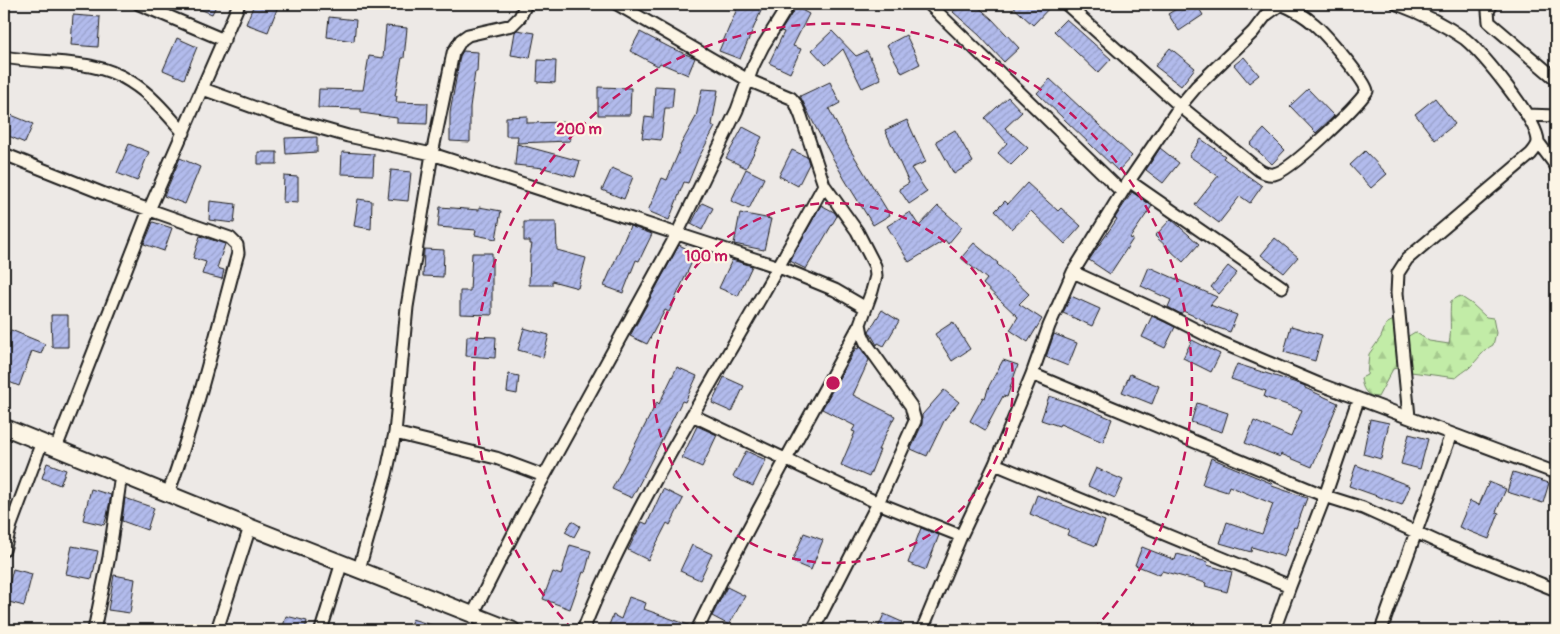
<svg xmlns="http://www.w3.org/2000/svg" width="1560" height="634" font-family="Pangolin,sans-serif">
	<defs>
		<pattern id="forest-firs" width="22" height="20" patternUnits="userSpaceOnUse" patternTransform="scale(1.25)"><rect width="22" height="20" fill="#c2eca7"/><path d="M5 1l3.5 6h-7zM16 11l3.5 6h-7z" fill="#a6ca8f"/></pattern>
		<pattern id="building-hatch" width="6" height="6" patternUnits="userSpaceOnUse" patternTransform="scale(1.25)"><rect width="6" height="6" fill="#b2bbec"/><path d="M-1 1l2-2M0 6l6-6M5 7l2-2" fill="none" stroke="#98a0ca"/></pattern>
	</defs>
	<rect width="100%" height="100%" fill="#ede9e6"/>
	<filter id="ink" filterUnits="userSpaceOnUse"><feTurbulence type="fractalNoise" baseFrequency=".02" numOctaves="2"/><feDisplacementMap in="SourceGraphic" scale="10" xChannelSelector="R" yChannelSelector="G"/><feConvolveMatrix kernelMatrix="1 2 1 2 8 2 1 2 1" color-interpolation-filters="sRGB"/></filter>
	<g filter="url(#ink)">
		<!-- forest -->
		<path fill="url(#forest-firs)" stroke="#6f8462" d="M1460,296L1472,304L1486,317L1493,318L1496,333L1493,345C1483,350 1478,360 1469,368C1465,371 1460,374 1456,378L1411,372L1401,367L1393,369L1378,397C1366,397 1362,388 1361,378L1367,375L1369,354L1381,337L1386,324L1397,318L1407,337L1415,332L1429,341L1449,344C1452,330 1449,315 1451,301Z"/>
		<!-- building -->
		<path fill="url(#building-hatch)" stroke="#1c1c1c" d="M187,4H217L212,14Z
			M254,4H279L268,32L246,24Z
			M739,4H764L740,59L719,51Z
			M960,4H975L992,19L1019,48L1004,62L979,35L953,12Z
			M1010,4H1053L1033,25Z
			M1184,4H1196L1203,15L1179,31L1168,14Z
			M796,7L809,14L793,46L801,49L790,73L769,63L784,32L781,31Z
			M73,15L100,17L98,47L71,45Z
			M329,17L356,20L354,41L327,37Z
			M1066,19L1111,59L1098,73L1054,31Z
			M386,26L407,28L404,58H402L395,96H397L396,102L428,103L427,124L397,123V118L361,113V109L318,108L319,89L363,90L369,56L383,58Z
			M517,30L535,33L530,58L511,55L515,32Z
			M832,31L856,56L867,51L881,79L862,88L843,49L826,65L812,50Z
			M640,32L671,48L695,58L688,75L660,63L658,66L630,51Z
			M906,35L920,64L902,73L887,45Z
			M177,38L197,47L184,79L163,70Z
			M1170,48L1195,68L1181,86L1155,66Z
			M463,51L478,52L477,72H475L470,107V142L450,141V113L460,56Z
			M1244,57L1259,75L1249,83L1234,65Z
			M538,60L556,61L555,83L537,82Z
			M1050,79L1132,156L1118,171L1037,93Z
			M830,82L840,103L829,109L848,146L890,215L873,225L845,180L816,128L800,96Z
			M655,86L674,87L672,108H665L661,140L642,138L645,117L653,118Z
			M598,87L631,88L630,115H598Z
			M702,89L718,90L712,125L715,127L698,159L688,183L684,182L669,220L648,211L662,178L667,180L681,147L680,146L696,117Z
			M1308,89L1334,116L1316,133L1290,106Z
			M1008,97L1022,112L1005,128L1028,148L1011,165L998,153L1007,143L985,118Z
			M1435,98L1455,124L1435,140L1415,114Z
			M4,112L33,124L25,143L4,134Z
			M527,116V123L569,122L570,141L517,143L518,136H506V117Z
			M907,120L926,162L911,168L927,192L909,204L899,189L909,183L885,130Z
			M743,127L762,137L746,168L726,158Z
			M1264,129L1285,150L1272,164L1250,144Z
			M955,130L973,162L954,174L936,141Z
			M317,137V152L286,154L285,138Z
			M1201,139L1225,156L1223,158L1262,186L1250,203L1240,196L1219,223L1195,205L1218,176L1189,156Z
			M129,144L149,152L137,181L117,173Z
			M517,144L580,161L575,177L544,168L515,165Z
			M1160,148L1179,163L1163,183L1146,170Z
			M792,150L807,157L809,164L798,186L779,176Z
			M1365,151L1387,174L1371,188L1350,165Z
			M258,152H277V164H258Z
			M342,152L374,154L373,175L341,174Z
			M180,158L200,167L185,204L164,196Z
			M612,168L633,177L624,199L602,190Z
			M746,169L764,178L749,209L731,201Z
			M391,170L411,172L408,201L388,199Z
			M284,176L298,177V203L283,202Z
			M1027,183L1058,211L1061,208L1081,226L1065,244L1031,211L1012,229L995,211L1005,201L1008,204Z
			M1132,192L1152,206L1130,238L1133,239L1110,274L1089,260L1117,219L1115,218Z
			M358,199L372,201L371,229L354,226Z
			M210,201L236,204L234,223L209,220Z
			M702,203L713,208L702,230L691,224Z
			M821,205L834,212L837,216L806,269L790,261Z
			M938,206L962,227L948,244L945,240L909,262L887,226L910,212L919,226Z
			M440,207L479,210V207L501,211L496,239L475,235L476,230L438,227Z
			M740,213L771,219L764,250L734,244Z
			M1171,219L1199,244L1183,262L1155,236Z
			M153,222L172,228L164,251L144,244Z
			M524,222H556L557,250L586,258L578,288L552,281V285H529L530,255L532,244H530V241H524Z
			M630,226L652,234L639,261L636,260L623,293L604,286Z
			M200,236L225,244L217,268L224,270L222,279L202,274L206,262L193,258Z
			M1275,238L1298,257L1284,273L1261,255Z
			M974,243L998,263L997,264L1029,294L1019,304L1042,319L1028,342L1010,330L1018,317L983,284L987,279L961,258Z
			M679,245L696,253L669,312L665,310L647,344L630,336Z
			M424,249L444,250L443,277L423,276Z
			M472,253H492V315L460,314V291H470Z
			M732,260L752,266L738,296L719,288Z
			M1228,266L1237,273L1219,294L1211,287Z
			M1149,267L1217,297L1210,305L1237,315L1230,332L1204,323L1205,321L1183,311L1181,314L1168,307L1171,300L1141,286Z
			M1071,296L1100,309L1092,326L1063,313Z
			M882,310L899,321L884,346L878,343L877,345L869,331Z
			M51,315H68V347H52Z
			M1152,316L1175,327L1165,348L1142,337Z
			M953,322L970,349L952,361L935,334Z
			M1291,326L1322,335L1315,361L1284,352Z
			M524,328L549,335L543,357L518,350Z
			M11,330L45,344L41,354L32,351L19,386L4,380V357L9,342L7,341Z
			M1054,334L1077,343L1068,366L1046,357Z
			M467,336L496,337L495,358L466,356Z
			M1192,340L1220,354L1211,372L1183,358Z
			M859,346L869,360L853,395L895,416L878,450H880L869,477L841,465L855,432L852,431L855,426L822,409L856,348L858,349Z
			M1003,360L1018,365L1007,397L1003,396L985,430L970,421L983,397L985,398L989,386Z
			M1237,364L1303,385L1305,386V388L1338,403L1312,467L1281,454L1280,457L1245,443L1254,421L1291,437L1302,410L1264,397L1266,391L1231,379Z
			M677,367L697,376L685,402L682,401L632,498L612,489L657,402L659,404Z
			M509,374L519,376L517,394L507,392Z
			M1130,374L1159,386L1152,404L1122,392Z
			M724,377L744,386L732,412L712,403Z
			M944,390L959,402L945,419L927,456L911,449L922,424V415Z
			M1049,396L1084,407L1112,419L1103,442L1060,424L1059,426L1041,420Z
			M1197,403L1228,413L1222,432L1191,422Z
			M1370,419L1389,423L1381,459L1363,454Z
			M697,426L717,435L702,467L682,458Z
			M1409,434L1428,439L1420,469L1401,464Z
			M746,451L766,460L753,486L733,477Z
			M1211,458L1273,484L1272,486L1307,498L1296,528L1294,527L1284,557L1252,547L1251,552L1220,543L1227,522L1262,534L1273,504L1229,486L1227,492L1202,484Z
			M47,463L66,470L60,485L42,478Z
			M1356,465L1410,486L1402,505L1349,486Z
			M1096,468L1123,480L1115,498L1088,486Z
			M1513,472L1549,483L1543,503L1507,492Z
			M1489,482L1506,489L1496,512L1499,513L1489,539L1459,527L1470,501L1479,505Z
			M91,489L111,495L107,516L104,525L83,520Z
			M663,489L683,499L670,525L667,523L648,560L628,550L642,522L647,524Z
			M1037,495L1105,521L1096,546L1067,535L1069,530L1030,514Z
			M125,498L154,508L147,530L122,521Z
			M572,521L580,526L574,537L565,532Z
			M921,528L939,535L926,570L908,563Z
			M804,533L823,540L811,570L792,562Z
			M570,545L591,551L585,573L583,572L570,609L543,599L553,572L561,575Z
			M692,545L712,554L700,580L680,571Z
			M72,546L98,551L92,579L66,574Z
			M1142,547L1175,560L1177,554L1208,562L1207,565L1232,572L1227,592L1205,586L1206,583L1162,571L1160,575L1135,565Z
			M13,569L32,574L24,606L5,601Z
			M114,575L135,579L130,613L108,610Z
			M727,587L745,596L729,625L712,616Z
			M629,597L646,603L644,609L691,626L690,630H607L613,615L621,619Z
			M884,614L902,622L898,630H877Z
			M286,616L307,621L305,630H282Z
			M412,619L441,628L440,630H409Z"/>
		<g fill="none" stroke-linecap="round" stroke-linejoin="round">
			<!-- minor casing -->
			<g stroke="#1c1c1c" stroke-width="15">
				<path id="minor" d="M139,4L224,40
					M617,4L748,80L791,98L796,104L801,116L824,185L857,231L875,266L876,276L872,291L860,324L862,334L866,343L911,406L915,421L878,503L813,630
					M929,4L1122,192
					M1066,4L1180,106L1259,170C1264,173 1269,175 1274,174C1291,171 1356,107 1367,91C1365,80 1325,33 1314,24C1304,15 1293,9 1281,4
					M1397,4C1421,13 1444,24 1465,39C1482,53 1537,119 1538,141C1538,147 1534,150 1531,154L1407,259L1398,273L1397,293L1409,417
					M1492,4L1488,11L1489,22L1556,79
					M4,57C46,65 94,57 131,82C152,95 168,115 184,133
					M203,89L281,117L348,136L432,154L779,267L835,290L866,308
					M1527,115L1556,116
					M1538,142L1556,166
					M4,154L107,195L230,238L237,245L238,253C216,333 197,415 168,494
					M1129,181L1282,287
					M1073,272L1169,316L1220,342L1319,384L1556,473
					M1032,374L1325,496L1363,508L1442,544L1556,590
					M692,415L878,503L961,536
					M395,433L496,458L544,476
					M56,448L149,210L239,4
					M995,464L1290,586
					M4,550L11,525L42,442
					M359,569L386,475L395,433L407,307L432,154L453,53L461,40L468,35L512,25L520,17L526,4
					M473,614L524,513L677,234L737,110L753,66L763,46L789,4
					M94,630L109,557L121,475
					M217,630L250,527
					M321,630L342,562
					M583,630C619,539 670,453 719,369C755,308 790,247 824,185
					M697,630C747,526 805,426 860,324
					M922,630L961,536L995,464L1032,374L1049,326L1073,272L1129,181L1180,106L1196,87L1253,32L1266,15L1281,4
					M1274,630L1290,586L1325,496L1358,400
					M1381,630L1451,434"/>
			</g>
			<!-- major casing -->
			<g stroke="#1c1c1c" stroke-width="19">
				<path id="major" d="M4,427L250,527L512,630"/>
			</g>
			<!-- minor -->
			<use href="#minor" stroke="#fcf5e5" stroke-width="11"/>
			<!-- major -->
			<use href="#major" stroke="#fcf5e5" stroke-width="15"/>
		</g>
	</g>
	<!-- distance rings -->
	<g fill="none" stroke="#c2185b" stroke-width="2.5" stroke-dasharray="9 6">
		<circle cx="833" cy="383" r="180"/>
		<path d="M573 630A359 359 0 1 1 1093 630"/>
	</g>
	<circle cx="833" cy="383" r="8" fill="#c2185b" stroke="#fcf5e5" stroke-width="2.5"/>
	<g font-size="15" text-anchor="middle" font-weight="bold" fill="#c2185b" stroke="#fcf5e5" stroke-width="4.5" stroke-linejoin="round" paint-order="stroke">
		<text x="579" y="134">200 m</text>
		<text x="706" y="261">100 m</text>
	</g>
	<!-- margin -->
	<rect width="1560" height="634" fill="none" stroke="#fcf5e5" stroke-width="20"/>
	<rect x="10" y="10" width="1540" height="614" fill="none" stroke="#1c1c1c" stroke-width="2" filter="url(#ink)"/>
</svg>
